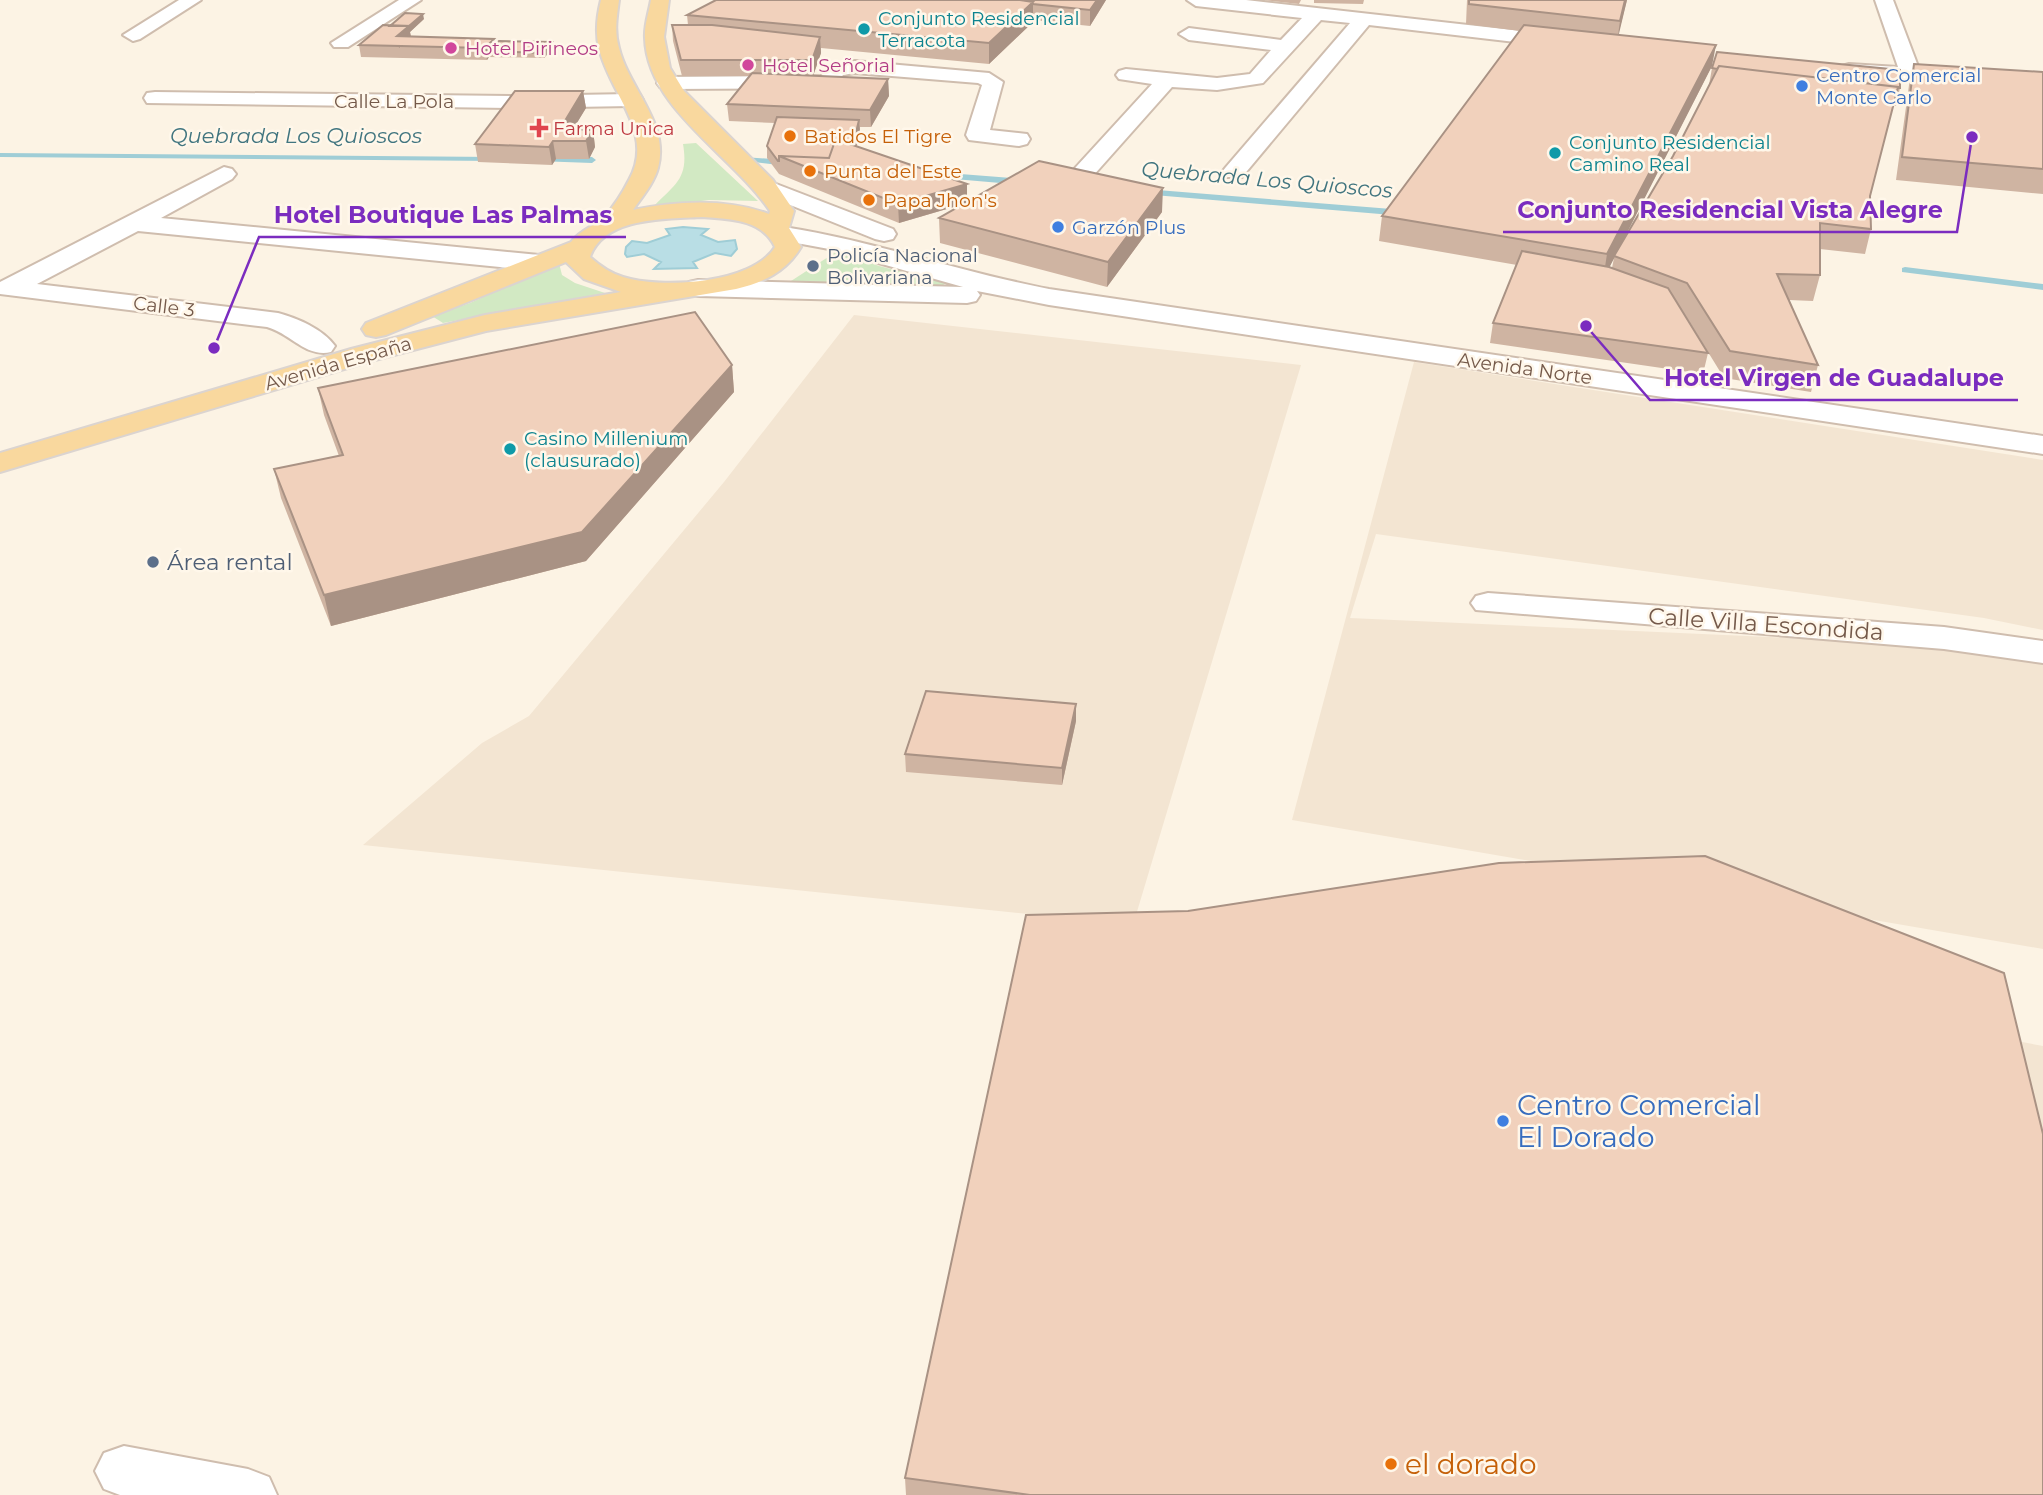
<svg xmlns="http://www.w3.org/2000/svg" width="2043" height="1495" font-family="Montserrat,sans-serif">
	<rect width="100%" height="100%" fill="#fcf3e4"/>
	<!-- residential -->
	<path fill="#f3e5d2" d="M854,315L1301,365L1133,925L363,845L482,743L529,716L724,482Z
		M1414,362L2043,460V630L1984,618L1376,534L1350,618L1986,647L2043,661V949L1292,820Z
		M2017,1041L2043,1046V1201Z"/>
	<!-- green -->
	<path fill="#d2e9c3" d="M696,143L758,201L709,200L653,207C675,184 689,179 683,144Z
		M839,250L879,266L946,283L941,287L791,281Z
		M559,263L562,275L575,283L605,293L443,323L432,316L470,303Z"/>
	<!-- water -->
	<path fill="#b9dee5" stroke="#9fcdd6" stroke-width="2" d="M683,227L708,229L701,235L718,242L735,240L737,249L731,256L715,253L693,262L697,268L654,269L661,262L644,254L627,257L625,254L626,247L632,241L647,243L670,235L666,229Z"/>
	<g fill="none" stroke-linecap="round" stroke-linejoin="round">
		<!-- stream -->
		<path fill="#9fcdd6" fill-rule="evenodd" d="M0,153L496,157L500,159L496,161L0,157Z
			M534,157H592L596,160L592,163L537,161H534Z
			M743,157L787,160L791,163L787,166L746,161H743Z
			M922,171L1024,179L1028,182L1024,185L919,176L918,174Z
			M1145,189L1404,210L1408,213L1404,216L1142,194L1141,192Z
			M1905,267L2043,284V290L1902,272V268Z"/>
		<!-- minor casing -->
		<g stroke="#cfbdae" stroke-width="4">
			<path id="minor" d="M179,0H201L140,39L133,41L123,35Z
				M399,0H421L348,47H334L331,43Z
				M1187,0H1246L1566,36L1573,38L1576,42L1573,46L1566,48L1369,25L1242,177H1226L1222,172L1226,167L1350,23L1321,20L1263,83L1217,90L1172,87L1092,177H1076L1072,172L1076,167L1152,84L1119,79L1116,75L1119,71L1126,69L1217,78L1250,74L1271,50L1189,40L1179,34L1189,28L1281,40L1302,18L1196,6Z
				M1875,0H1893L1919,69L2043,78V90L1842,74L1839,70L1842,66L1849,64L1898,67Z
				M855,61L989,73L1003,82L990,130L1027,134L1030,139L1027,144L1019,146L969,140L966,135L982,85L978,83L855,73L843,75L836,84L823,88L667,89L660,87L657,83L660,79L667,77L821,76L829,66Z
				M155,92L512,96L632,94L640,95L643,100L640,105L632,106L512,108L147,103L144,98L147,93Z
				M224,167L232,169L236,174L232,179L161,218L539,255L548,258L552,263L548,268L539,271L138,231L37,284L278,313C297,318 323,329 335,346L331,352C306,358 290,333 267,327L0,294V282Z
				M771,182L893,229L896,234L893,239L884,241L875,239L763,194L759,189L763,184Z
				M784,227C874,241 960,272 1049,289L2043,436V454L1049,305L977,291L980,295L976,301L967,303L698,296L689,294L685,288L689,282L698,280L963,287L829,249L775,239L772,234L775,229Z
				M1488,593L1944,627L2043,641V663L1944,649L1476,610L1471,603L1476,596Z
				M124,1446L248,1469L269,1477L277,1495H120L104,1489L95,1471L104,1453Z"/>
		</g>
		<!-- major casing -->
		<g stroke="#dbd4d0" stroke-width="4">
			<path id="major" d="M601,0H619C617,16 614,31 619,48C629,89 670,123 658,168C654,183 642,197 633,210C677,201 726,198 769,214L770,211C733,155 647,109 645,38C644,26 649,12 651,0H669L664,37L670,68L684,91L773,180L794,211L789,228L801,247C786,272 764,282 736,289L486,331L371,361L0,472V453L351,349L485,315L621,292L584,279L566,262L386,335L376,337L366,335L362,329L366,323L571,242C581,229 595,226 605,216C614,206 623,192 629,180C656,133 609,93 599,48C595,32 597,16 601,0ZM702,217C729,219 762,219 775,247C752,284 661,289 623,277C610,273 600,266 590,257C604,217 666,219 702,217Z"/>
		</g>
		<!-- minor -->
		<use href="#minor" fill="#fff" fill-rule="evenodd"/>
		<!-- major -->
		<use href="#major" fill="#f9d89e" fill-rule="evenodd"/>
	</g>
	<!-- wall -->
	<path fill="#cfb4a2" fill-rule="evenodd" d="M716,0H1106L1090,26L1033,20V22L989,64L821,48V53L813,76L888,79L889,96L871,127H860V132L857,146L967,202L1162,212L1107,287L940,243L939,218L964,204L899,223L779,174L767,158V146L775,123L729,121L727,104L749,76H682L673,41L672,25H688L687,15Z
		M1264,0H1301L1299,4Z
		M1314,0H1364L1363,4L1314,3Z
		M1467,0H1627L1618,35L1712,66L1617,251L1673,156L1709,85L1712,68L1900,88L1896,106L1893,105L1870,196L1871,229L1865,254L1820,249V275L1813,301L1789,300L1818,365L1811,392L1724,378L1681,308L1708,353L1703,374L1490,343L1493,323L1517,265L1379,241L1382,216L1520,31L1466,24ZM1614,258L1612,268L1609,267Z
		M424,19L410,32L411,37L495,44L552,42L553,48L544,58L489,57L487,60L361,57L359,45L390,26Z
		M1914,64L2043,72V194L1896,180L1909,85Z
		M583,91L586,108L573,129L593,130L595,147L589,159H556L552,165L478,162L475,144Z
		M732,365L734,392L586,561L331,626L281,498L274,469L339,456L324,415L318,388Z
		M1076,721L1062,785L906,772L905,754Z
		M905,1478L2043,1495H906Z"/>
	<!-- shaded-wall -->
	<path fill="#a99284" d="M1097,0H1106L1090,26V10Z
		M1625,0H1627L1617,42L1620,21Z
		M1033,2V22L989,64V43Z
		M423,14L424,19L410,32L411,37L399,48L397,36Z
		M820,37L821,53L813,76L812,60Z
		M494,39L496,50L488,51L489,57L487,60L485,48Z
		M552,42L553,48L544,58L543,53Z
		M1716,45L1712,66L1603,280L1607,254Z
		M888,79L889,96L871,127L870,110Z
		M583,91L586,108L566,141L560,129Z
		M859,120L860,132L853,159V146Z
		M593,130L595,147L589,159L586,141Z
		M553,141L556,159L552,165L549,147Z
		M967,184V203L899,223L898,204Z
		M1163,188L1162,212L1107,287L1108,262Z
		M732,365L734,392L586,561L331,626L324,595Z
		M1076,704V721L1062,785V768Z"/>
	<!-- building -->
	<path fill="#f1d1bc" stroke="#a99284" stroke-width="2" d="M716,0H1020L1033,2L989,43L687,15Z
		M1020,0H1097L1090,10L1033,4V2Z
		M1469,0H1625L1620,21L1469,4Z
		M405,13L423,14L409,26H390Z
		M383,25L409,26L397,36L494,39L485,48L359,45Z
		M672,25H712L820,37L812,60H681Z
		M1524,25L1716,45L1607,254L1382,216Z
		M499,41L552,42L543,53L488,51Z
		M1717,52L1900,70V88H1898V87L1719,66L1717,69L1712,68Z
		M1914,64L2043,72V169L1902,157Z
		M1719,66L1898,87L1870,196L1871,229L1820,223V275L1777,274L1818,365L1730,351L1687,283L1614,256L1673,156Z
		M752,73L888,79L870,110L727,104Z
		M515,91H583L560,129L593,130L586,141H553L549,147L475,144Z
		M777,117L859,120L853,145L841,141H835L829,158L779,156V161H778L767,146Z
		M835,141H841L967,184L898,204L779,156L829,158Z
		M1039,161L1163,188L1108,262L939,218Z
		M1522,251L1609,267L1668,288L1708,353L1493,323Z
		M695,312L732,365L582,532L324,595L274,469L343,455L318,388Z
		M926,691L1076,704L1062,768L905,754Z
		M1705,856L2004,973L2043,1134V1495H1030L905,1478L1026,915L1188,911L1499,863Z"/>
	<!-- markers -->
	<g fill="#0f9aa8" stroke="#fff7ea" stroke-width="2.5">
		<circle cx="864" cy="29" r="7"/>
		<circle cx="1555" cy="153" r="7"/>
		<circle cx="510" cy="449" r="7"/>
	</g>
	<g fill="#d1479c" stroke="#fff7ea" stroke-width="2.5">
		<circle cx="451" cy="48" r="7"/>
		<circle cx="748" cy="65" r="7"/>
	</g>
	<g fill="#3f7fe0" stroke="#fff7ea" stroke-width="2.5">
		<circle cx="1802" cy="86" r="7"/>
		<circle cx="1058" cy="227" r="7"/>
		<circle cx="1503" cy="1121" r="7"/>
	</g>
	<path fill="#e0444e" stroke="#fff7ea" stroke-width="2.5" d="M535.5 117.5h7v7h7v7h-7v7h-7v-7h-7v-7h7z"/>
	<g fill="#e8710a" stroke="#fff7ea" stroke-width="2.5">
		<circle cx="790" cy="136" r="7"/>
		<circle cx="810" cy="171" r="7"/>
		<circle cx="869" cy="200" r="7"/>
		<circle cx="1391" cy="1464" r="7"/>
	</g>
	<g fill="#5c6f8a" stroke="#fff7ea" stroke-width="2.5">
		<circle cx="813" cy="266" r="7"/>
		<circle cx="153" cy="562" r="7"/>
	</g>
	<g text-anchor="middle" stroke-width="5" stroke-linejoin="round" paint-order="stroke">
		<!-- far-culture labels -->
		<g font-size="19" fill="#0d838f" stroke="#fff7ea" text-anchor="start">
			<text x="878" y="25">Conjunto Residencial<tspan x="878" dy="22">Terracota</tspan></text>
			<text x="1569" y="149">Conjunto Residencial<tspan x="1569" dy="22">Camino Real</tspan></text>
			<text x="524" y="445">Casino Millenium<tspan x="524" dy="22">(clausurado)</tspan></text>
		</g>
		<!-- far-hotel labels -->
		<g font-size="19" fill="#b23c85" stroke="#fff7ea" text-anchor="start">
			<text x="465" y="55">Hotel Pirineos</text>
			<text x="762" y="72">Hotel Señorial</text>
		</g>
		<!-- far-shop labels -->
		<g font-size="19" fill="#366cbe" stroke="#fff7ea" text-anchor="start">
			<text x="1816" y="82">Centro Comercial<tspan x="1816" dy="22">Monte Carlo</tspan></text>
			<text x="1072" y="234">Garzón Plus</text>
		</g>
		<!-- far-street labels -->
		<g font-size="19" fill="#74594a" stroke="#fff7ea">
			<text x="394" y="108">Calle La Pola</text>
			<text transform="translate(164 306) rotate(7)" y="7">Calle 3</text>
			<text transform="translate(338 363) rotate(-16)" y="7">Avenida España</text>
			<text transform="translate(1525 368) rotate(8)" y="7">Avenida Norte</text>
		</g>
		<!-- far-health labels -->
		<g font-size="19" fill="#be3a42" stroke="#fff7ea" text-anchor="start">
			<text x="553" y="135">Farma Unica</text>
		</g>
		<!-- far-food labels -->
		<g font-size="19" fill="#c56008" stroke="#fff7ea" text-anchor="start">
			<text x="804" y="143">Batidos El Tigre</text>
			<text x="824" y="178">Punta del Este</text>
			<text x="883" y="207">Papa Jhon's</text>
		</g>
		<!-- far-service labels -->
		<g font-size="19" fill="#4e5e75" stroke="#fff7ea" text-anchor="start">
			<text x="827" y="262">Policía Nacional<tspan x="827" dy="22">Bolivariana</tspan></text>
		</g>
		<!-- far-water labels -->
		<g font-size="21" font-style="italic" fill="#41757f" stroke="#fff7ea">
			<text x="296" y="143">Quebrada Los Quioscos</text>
			<text transform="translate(1267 180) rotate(5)" y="7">Quebrada Los Quioscos</text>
		</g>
		<!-- service labels -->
		<g font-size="23" fill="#4e5e75" stroke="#fff7ea" text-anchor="start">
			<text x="167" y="570">Área rental</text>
		</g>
		<!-- street labels -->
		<g font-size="23" fill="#74594a" stroke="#fff7ea">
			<text transform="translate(1766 624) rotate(4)" y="8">Calle Villa Escondida</text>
		</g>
		<!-- near-shop labels -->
		<g font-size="28" fill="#366cbe" stroke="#fff7ea" text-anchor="start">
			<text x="1517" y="1115">Centro Comercial<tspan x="1517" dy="32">El Dorado</tspan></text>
		</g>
		<!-- near-food labels -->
		<g font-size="28" fill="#c56008" stroke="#fff7ea" text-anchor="start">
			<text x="1405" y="1474">el dorado</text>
		</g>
	</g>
	<!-- callouts -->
	<path fill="none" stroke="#7b2cbf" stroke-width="2.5" d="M1972 137L1957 232H1503M214 348L259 237H626M1586 326L1650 400H2018"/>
	<g fill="#7b2cbf" stroke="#fff7ea" stroke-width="2.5">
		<circle cx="1972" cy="137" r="7"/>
		<circle cx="214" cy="348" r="7"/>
		<circle cx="1586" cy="326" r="7"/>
	</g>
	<g font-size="24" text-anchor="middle" font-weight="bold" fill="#7b2cbf" stroke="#fff7ea" stroke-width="5" stroke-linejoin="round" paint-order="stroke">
		<text x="1730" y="218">Conjunto Residencial Vista Alegre</text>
		<text x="443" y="223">Hotel Boutique Las Palmas</text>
		<text x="1834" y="386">Hotel Virgen de Guadalupe</text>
	</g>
</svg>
